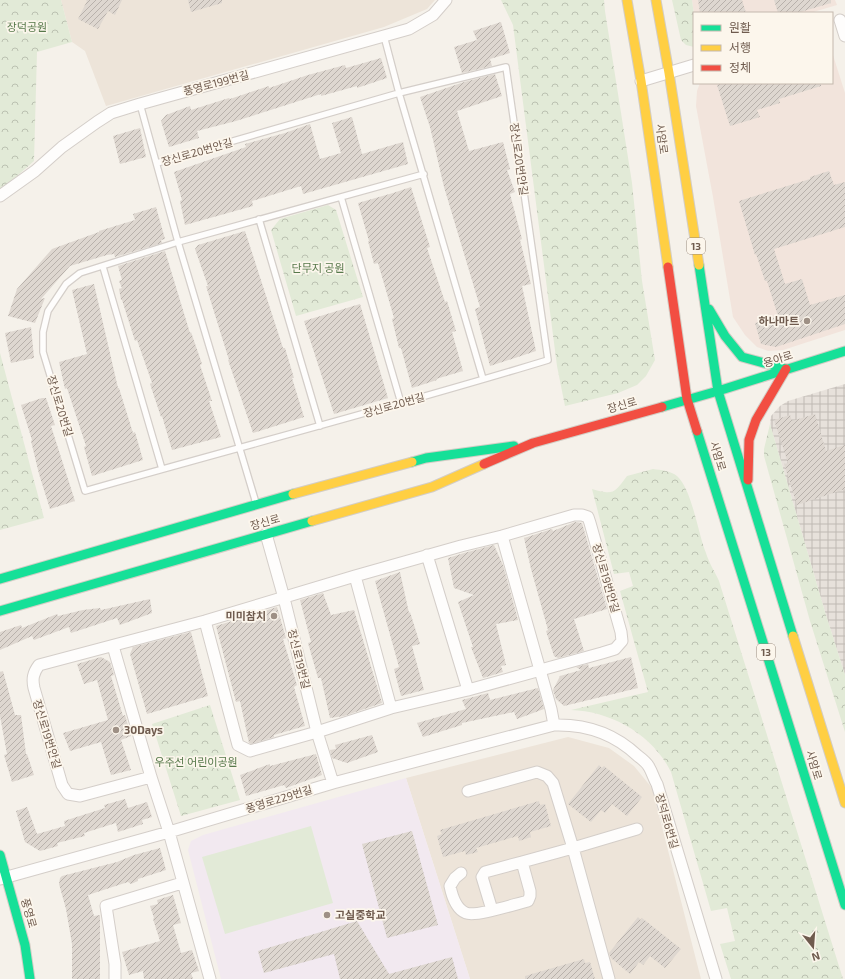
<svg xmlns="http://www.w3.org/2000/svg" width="845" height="979" font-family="'Exo 2','Noto Sans KR',sans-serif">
	<defs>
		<pattern id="industrial-grid" width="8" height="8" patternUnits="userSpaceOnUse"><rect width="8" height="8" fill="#e7e1db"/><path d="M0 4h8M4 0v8" fill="none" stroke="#bfb9b4"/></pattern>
		<pattern id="forest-crowns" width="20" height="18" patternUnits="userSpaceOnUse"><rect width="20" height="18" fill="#e2ead7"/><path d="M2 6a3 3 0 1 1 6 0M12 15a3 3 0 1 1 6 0" fill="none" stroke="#bbc1b1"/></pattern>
		<pattern id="building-hatch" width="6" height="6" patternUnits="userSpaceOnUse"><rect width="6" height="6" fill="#ded7d0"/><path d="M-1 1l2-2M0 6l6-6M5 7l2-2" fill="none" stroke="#b8b1ab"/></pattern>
	</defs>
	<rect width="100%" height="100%" fill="#f5f1ea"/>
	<!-- residential -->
	<path fill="#ede4d9" d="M61,0H435L427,9L384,27L106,106L85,51L72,42Z
		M568,737L609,748L634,766L652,788L701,979H470L406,778Z"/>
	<!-- commercial -->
	<path fill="#f2e4dc" d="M692,0H835L837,5L810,13H694V15Z
		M832,52L845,93V330L783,350L768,351L757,347L745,335L733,317L713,197L696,106L697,91L700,83H832Z"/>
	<!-- industrial -->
	<path fill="url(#industrial-grid)" d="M845,384V675L825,612L770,424L771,416L780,406L788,401Z"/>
	<!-- education -->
	<path fill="#f2e9f0" d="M406,778L470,979H221L188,850L191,841L203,835Z"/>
	<!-- green -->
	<path fill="#e2ead7" d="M311,826L333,903L225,934L202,857Z"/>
	<!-- forest -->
	<path fill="url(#forest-crowns)" d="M0,0H61L72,42L37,52L34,161L0,191Z
		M501,0H604L605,11L632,183L642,281L655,360L646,376L637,385L618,393L565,406L557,366L513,25Z
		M672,0H692L694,15V47L686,45L681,40Z
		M328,205L336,210L363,297L296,316L271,230L280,219Z
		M0,353L44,518L0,530Z
		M770,424L825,612L845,675V732L810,621L764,456V449Z
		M653,469C661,470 671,471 677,476C692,489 698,534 706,553C709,563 715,572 719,581L843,979H731L720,944L735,941L727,908L711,911L671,772C653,735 611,711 571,710L648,692L620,591L633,586L629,572L614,574L592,489C613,495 614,494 627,476Z
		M210,705L240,800L181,816L152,724Z"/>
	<!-- building -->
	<path fill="url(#building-hatch)" d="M86,0H122L115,15L108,11L98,29L78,19L87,1Z
		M188,0H222V3L191,12Z
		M698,0H742L746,13H700Z
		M774,0H831V3L797,13H778Z
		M501,22L510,53L490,59L492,66L462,73L454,47L477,40L473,31Z
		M381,58L387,78L357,88V86L321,96V94L236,121L197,131L199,138L169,147L161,121L166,115L190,106L191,110L229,98L230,99L269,86V88L308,75L345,65L346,68Z
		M495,74L502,96L457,111L469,151L503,142L510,169L507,170L515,192L510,194L522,239L520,240L531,284L522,286L536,351L490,366L475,309L480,307L444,187L430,127L420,97L464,82Z
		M723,83H821V86L779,99L780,103L757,110L760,117L730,126L717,85Z
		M352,117L362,154L403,142L408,164L303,194L301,186L252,201L253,206L185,225L180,201L182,200L174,172L246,147L245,144L285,133L310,124L320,159L341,153L332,123Z
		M140,128L146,157L120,164L113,136Z
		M829,171L834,185L845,182V227L774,249L785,284L802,279L810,305L845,295V324L776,347L761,344L755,323L778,316L767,281H765L756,254L755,255L739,201L810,179V177Z
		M411,187L430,247L427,248L445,302L447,301L456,331L452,332L463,371L436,379L437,380L412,388L401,348H399L392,319L394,318L378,263L374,264L368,241H369L358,203L393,193Z
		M156,207L165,239L161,240L162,243L115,257L114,254L107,255L70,266L41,299L45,298L35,323L8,316L17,289L52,249L99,232V231L135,220L133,214Z
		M245,231L283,348H285L294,378H292L304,417L253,433L228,360H229L206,286H208L195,249L198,245Z
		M165,251L190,333L191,332L202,364L200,365L212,401H209L221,437L172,450L162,416L161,417L150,384L152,383L137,340L135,341L122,300H121L119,289L122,288L119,281L122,280L118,266Z
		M94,284L118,388H119L133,433L135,432L143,460L92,476L84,447L86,446L67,388L65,389L59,362L87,354L72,290Z
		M360,304L388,398L334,414L304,321Z
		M31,327L34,358L11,363L5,333Z
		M42,398H46L55,425L51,426L75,501L50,509L39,474L31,441L32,440L21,405Z
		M815,414L826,451L845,445V489L797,505L784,464L788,463L774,420L790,415L792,421Z
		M575,522L582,523L607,609L574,619L584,651L558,658L554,656L546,631L548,630L531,569L524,538L552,529L553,531Z
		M494,545L503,565L518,620L496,624L506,665L501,666L503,672L483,678L471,647H473L458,602L474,595L454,588L448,558L464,553Z
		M400,572L409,613L410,612L420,644L412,646L424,690L401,696L394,669L399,667L375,581Z
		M323,593L331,615L354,610L382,703L344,716L330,718L321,678H318L308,643L311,642L300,600Z
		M150,599L152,613L120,625L117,618L71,633L69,627L34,640L32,636L0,650V632L21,625L22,628L57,614L58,616L83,610L100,608L101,610Z
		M277,607L286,638L283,639L297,685L294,687L305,726L274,735V737L251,744L249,743L240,701L236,702L216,626Z
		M191,632L208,696L147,714L130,654L133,647Z
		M101,657L110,662L114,675L111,676L123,716L125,715L131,736L121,740L131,770L111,775L101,742L70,751L63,733L108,720L97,680L84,684L77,664Z
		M631,657L638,688L564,706L556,699L553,690L560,676L581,670L576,667L588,664L589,668Z
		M3,671L15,715H21L26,754H27L34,775L12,782L4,755L7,754L0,716V672Z
		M538,688L544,709L517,719L514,712L462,723V725L423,737L417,723L466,709L462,700L488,693L490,700Z
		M372,735L378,752L347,763L332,758L330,750L336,749L335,745Z
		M316,754L322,775L286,788L284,785L246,796L240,775L270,764V766Z
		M599,765L602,768L604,766L642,797L627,816L612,804L605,813L601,810L591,822L568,804Z
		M125,799L128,808L147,802L152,817L142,820L143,824L118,832L116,823L84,833L85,836L57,843L58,846L40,851L25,842L16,811L27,807L37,834L65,826L64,821L105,808L104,805Z
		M539,801L540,805L545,804L551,826L530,832L531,837L519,841L518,836L476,848L478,852L466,855L465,851L443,857L437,836L442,834L440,830Z
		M412,831L438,925L387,938L362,844Z
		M160,848L166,870L138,879V881L131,884L128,882L88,895L94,916L100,915V979H72V944L66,909L59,884L60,878L62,876L117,862L134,855Z
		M173,895L181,923L173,925L181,953L192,950L199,971L191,973L193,979H144L143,971L129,975L122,952L160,941L153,919L154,918L150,906L158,904L157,900Z
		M638,917L641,920L642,918L681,949L665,968L650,956L643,965L639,962L630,974L611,958L609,953Z
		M357,921L389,974L452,957L458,979H340L334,954L264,973L258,951Z
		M584,959L585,963L590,962L595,979H525V976Z"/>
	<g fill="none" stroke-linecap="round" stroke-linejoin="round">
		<!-- lane casing -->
		<g stroke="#d4cec9" stroke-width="8">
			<path id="lane" d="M384,36L399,93L483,379
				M140,104L178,242L256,503
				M157,163L399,93L506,67L548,360C394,407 239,447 85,491L43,352V332L48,311L66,284L80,273L178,242L424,174
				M341,197L401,403
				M259,219L320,426
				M103,267L162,469"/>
		</g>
		<!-- street casing -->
		<g stroke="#d4cec9" stroke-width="13">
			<path id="street" d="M840,20L845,36
				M641,81L694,65
				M0,196L35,171L62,147L97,122L111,113L140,104L409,29L433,15L446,0
				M266,534L284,598L317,732L333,783
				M502,536L551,709L554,725
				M427,555L468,690
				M355,576L391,708
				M113,646L151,777L169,832L210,979
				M151,777L80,796L68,794L62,785L34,688C32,679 33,673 39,665L205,621L355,576L461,546L502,536L574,515H582L588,517L590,523L621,632L622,641L615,649L602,653L468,690L391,708L317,732L250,751L238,745L205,621
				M468,791L537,772L547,776L553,783L573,848L637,829
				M461,873L455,878L450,886C452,896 456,909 466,913C476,917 515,904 528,901L530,896V891L522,862L573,848L609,979
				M0,879L169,832L333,783L554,725C586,724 615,734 638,756C642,759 647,763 649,767C652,772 654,779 657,784L716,979
				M492,910L482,877L485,872L522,862
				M115,979V964L106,906L182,883"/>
		</g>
		<!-- fast casing -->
		<g stroke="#d3cdc5" stroke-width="11">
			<path id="fast" d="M699,265L718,391L793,636
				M709,309L725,336L742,357L786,369
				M662,407L718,391L845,351
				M697,431L845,905
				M412,462L426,458L514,446
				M0,579L293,494
				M0,611L312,521
				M0,855L25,945L30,979"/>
		</g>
		<!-- slow casing -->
		<g stroke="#d3cdc5" stroke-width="11">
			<path id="slow" d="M627,0L641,81L668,267
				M656,0L669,73L699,265
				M293,494L412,462
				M312,521L432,487L484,464
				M793,636L845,803"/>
		</g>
		<!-- jam casing -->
		<g stroke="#d3cdc5" stroke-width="11">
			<path id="jam" d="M668,267L687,399L697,431
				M484,464L533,443L662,407
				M748,480L749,440L756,420L786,369"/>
		</g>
		<!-- lane -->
		<use href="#lane" stroke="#fefdfc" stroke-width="5.5"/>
		<!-- street -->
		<use href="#street" stroke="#fefdfc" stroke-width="11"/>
		<!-- fast -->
		<use href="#fast" stroke="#16e098" stroke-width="9"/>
		<!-- slow -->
		<use href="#slow" stroke="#ffcf43" stroke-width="9"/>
		<!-- jam -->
		<use href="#jam" stroke="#f24e42" stroke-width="9"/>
	</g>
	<!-- markers -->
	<g fill="#9e9085" stroke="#fcf6ec" stroke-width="1.5">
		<circle cx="807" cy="321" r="4"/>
		<circle cx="274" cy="616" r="4"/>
		<circle cx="116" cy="730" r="4"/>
		<circle cx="327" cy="915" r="4"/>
	</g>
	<g text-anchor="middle" stroke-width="3.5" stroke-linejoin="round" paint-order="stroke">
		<!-- shield labels -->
		<g fill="#fcf6ec" stroke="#998a7d" stroke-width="1">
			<rect x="687" y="238" width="18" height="16" rx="3"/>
			<rect x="757" y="644" width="18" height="16" rx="3"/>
		</g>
		<g font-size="10" font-weight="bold" fill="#6f5b4e">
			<text x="696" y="250">13</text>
			<text x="766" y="656">13</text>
		</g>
		<!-- park labels -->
		<g font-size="11" fill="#57794b" stroke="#fcf6ec">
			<text x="27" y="31">장덕공원</text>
			<text x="318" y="272">단무지 공원</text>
			<text x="196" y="766">우주선 어린이공원</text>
		</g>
		<!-- street labels -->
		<g font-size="11" fill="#6f5b4e" stroke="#fcf6ec">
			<text transform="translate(216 83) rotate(-15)" y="4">풍영로199번길</text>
			<text transform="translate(662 139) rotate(82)" y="4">사암로</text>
			<text transform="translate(197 152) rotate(-16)" y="4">장신로20번안길</text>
			<text transform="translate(519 159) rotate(82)" y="4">장신로20번안길</text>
			<text transform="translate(778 359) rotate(-18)" y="4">용아로</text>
			<text transform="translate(394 405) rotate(-16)" y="4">장신로20번길</text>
			<text transform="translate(622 405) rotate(-16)" y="4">장신로</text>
			<text transform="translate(60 406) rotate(73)" y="4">장신로20번길</text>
			<text transform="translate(718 456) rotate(73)" y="4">사암로</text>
			<text transform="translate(265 522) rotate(-16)" y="4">장신로</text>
			<text transform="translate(606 578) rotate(74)" y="4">장신로19번안길</text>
			<text transform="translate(299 659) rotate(76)" y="4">장신로19번길</text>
			<text transform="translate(47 734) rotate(73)" y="4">장신로19번안길</text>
			<text transform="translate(814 765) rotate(73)" y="4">사암로</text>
			<text transform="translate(279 799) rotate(-17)" y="4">풍영로229번길</text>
			<text transform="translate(667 821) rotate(74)" y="4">장덕로6번길</text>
			<text transform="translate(29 913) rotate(74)" y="4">풍영로</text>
		</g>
		<!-- poi labels -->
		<g font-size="11" font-weight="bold" fill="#6f5b4e" stroke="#fcf6ec" text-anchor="end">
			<text x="799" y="325">하나마트</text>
			<text x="266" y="620">미미참치</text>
			<text x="124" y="734" text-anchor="start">30Days</text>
			<text x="335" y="919" text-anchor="start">고실중학교</text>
		</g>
	</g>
	<!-- legend -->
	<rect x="693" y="12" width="140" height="72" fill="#fcf6ec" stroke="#c4b8ad"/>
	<rect x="701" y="25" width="20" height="6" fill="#16e098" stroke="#c4b8ad"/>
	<text x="729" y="32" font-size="12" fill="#6f5b4e">원활</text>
	<rect x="701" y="45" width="20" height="6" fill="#ffcf43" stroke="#c4b8ad"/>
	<text x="729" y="52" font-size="12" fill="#6f5b4e">서행</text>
	<rect x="701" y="65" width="20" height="6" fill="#f24e42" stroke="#c4b8ad"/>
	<text x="729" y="72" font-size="12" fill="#6f5b4e">정체</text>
	<!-- north arrow -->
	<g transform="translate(813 947) rotate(163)" stroke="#fcf6ec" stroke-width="3" paint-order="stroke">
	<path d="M0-3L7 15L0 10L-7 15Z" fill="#6f5b4e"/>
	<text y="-6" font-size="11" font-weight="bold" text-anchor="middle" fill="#6f5b4e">N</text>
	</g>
</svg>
